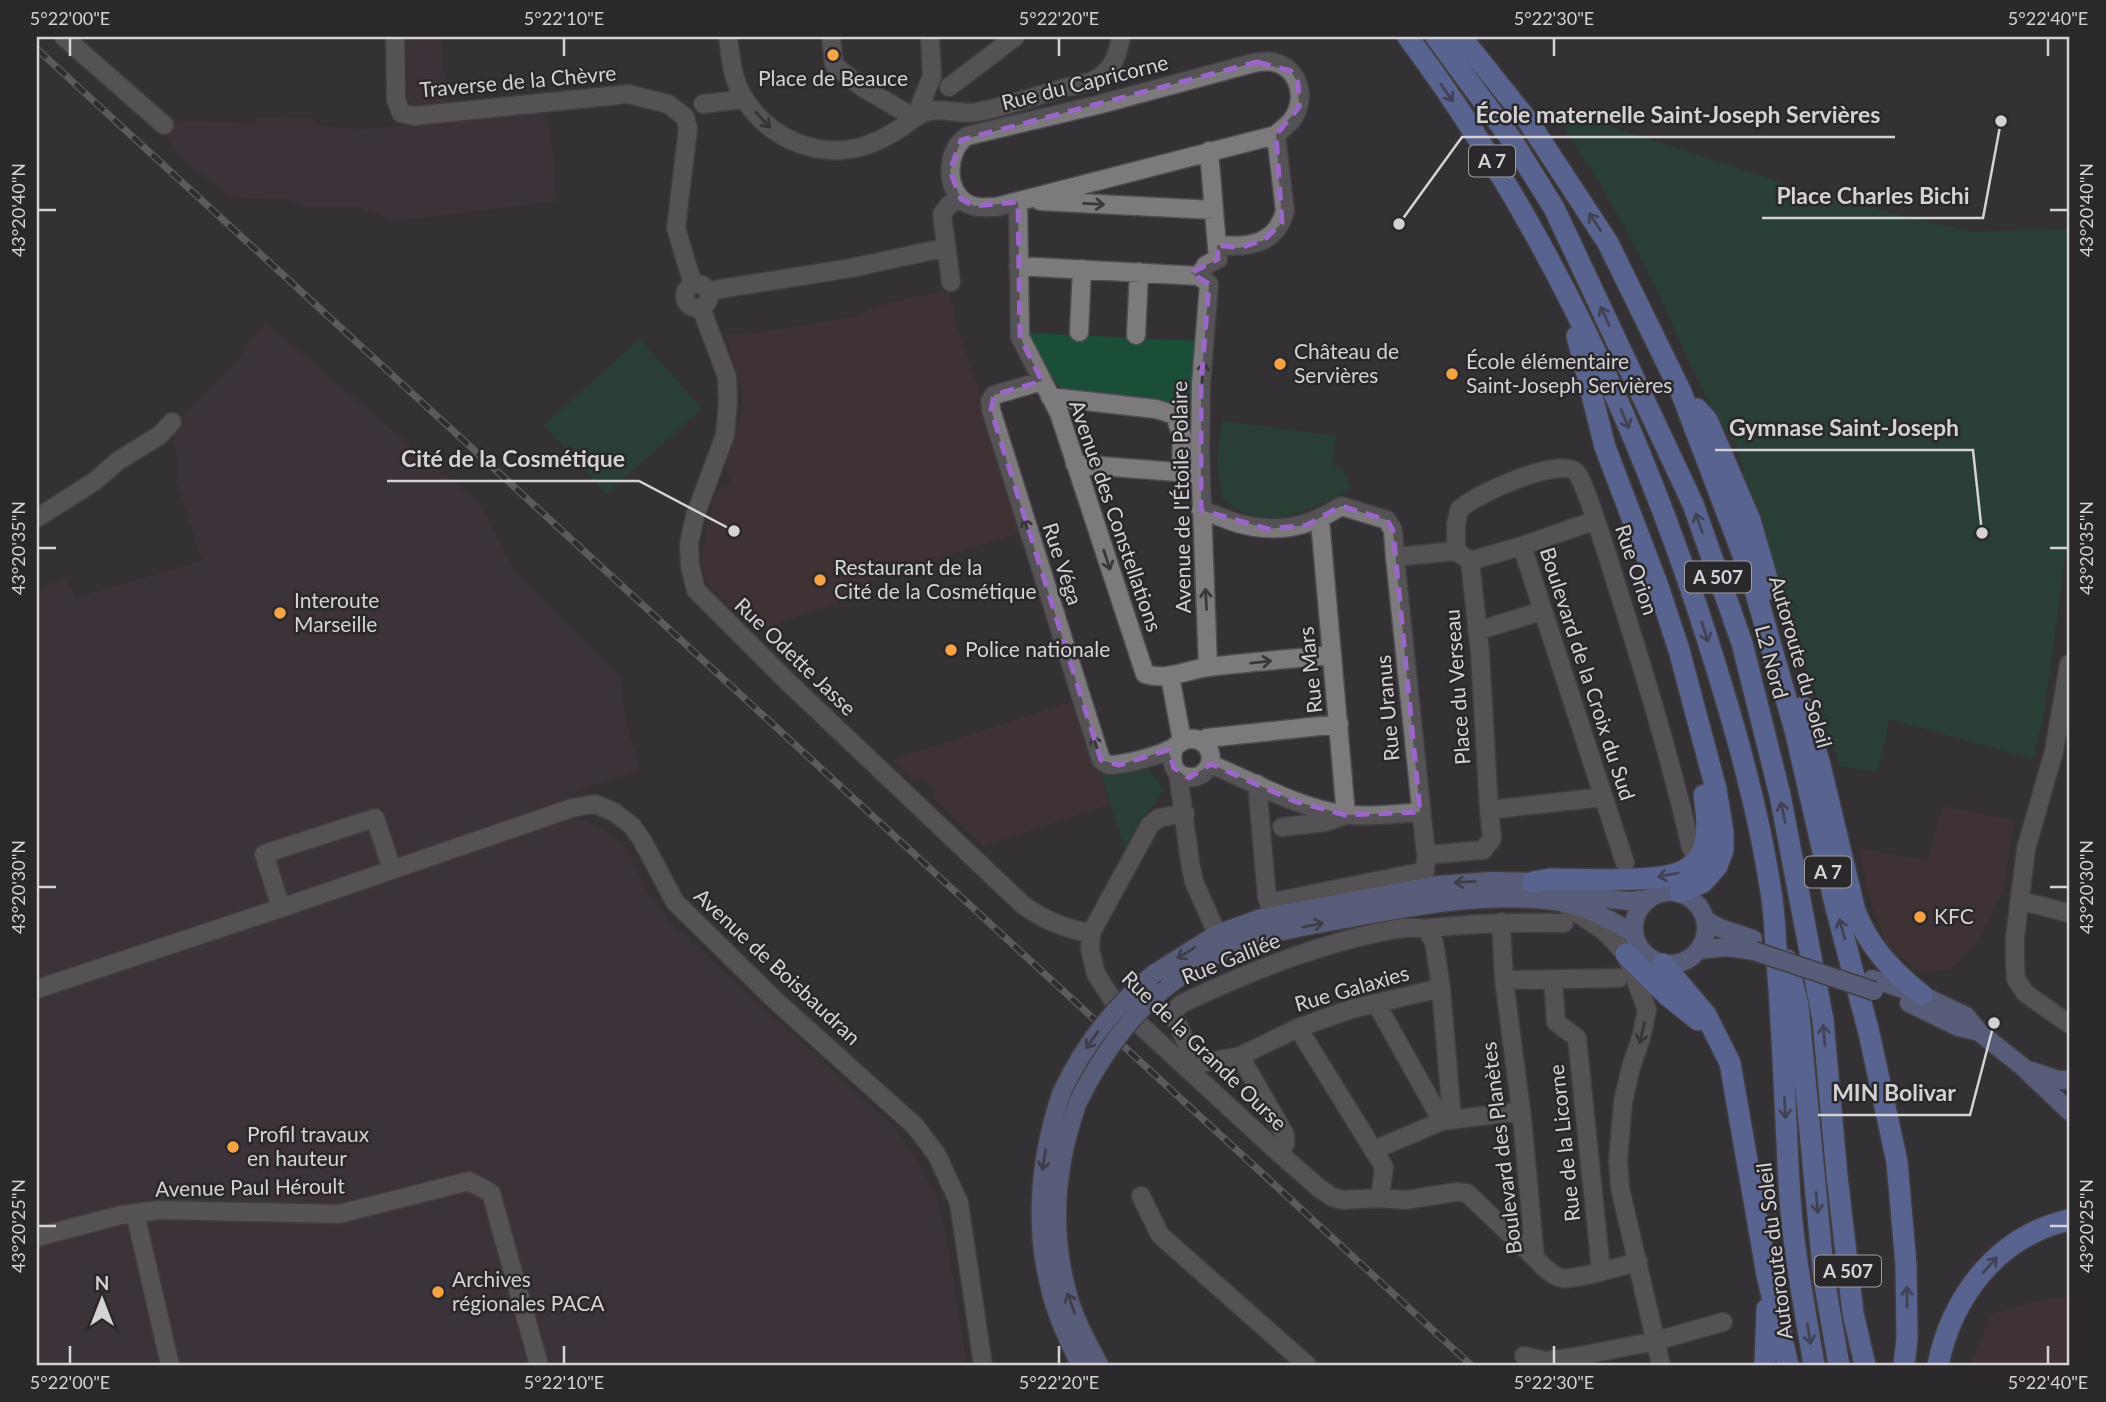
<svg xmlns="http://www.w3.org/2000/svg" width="2106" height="1402" font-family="Lato,sans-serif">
	<rect width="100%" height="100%" fill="#343135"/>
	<!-- commercial -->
	<path fill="#493436" d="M949,289L958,331L984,404L1022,532L868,581L869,592L755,631L713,590L706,580L701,559L716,490L731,485L726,465L743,408L742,388L725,335L750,334L858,316L878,306Z
		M1077,700L1110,804L984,846L934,799L936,790L924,779L913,780L892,760Z
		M1942,806L2014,821L2004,886L1981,936L1952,969L1921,973L1886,944L1868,893L1859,848L1928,861Z
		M2069,1297V1365H1970L1991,1315L2039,1300Z"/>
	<!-- industrial -->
	<path fill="#443441" d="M407,37H452L440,39L448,103L417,106L408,99Z
		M546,113L552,145L556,201L396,221L357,207H304L289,199L247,198L228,195L186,162L166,136L171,120L255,124V117L315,119L316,126L365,129Z
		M266,323L480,505L515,572L620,679L625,719L640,770L566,794L576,819L586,821L616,837L627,848L646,890L669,921L892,1125L918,1163L936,1195L946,1235L967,1365H37V590L65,578L75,598L202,561L176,481L179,461L173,442L172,427L241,356L246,345Z"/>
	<!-- green -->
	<path fill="#1b4e37" d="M1577,116L1830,198L1972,232L2069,229V529L2044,713L2033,759L1889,719L1878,772L1840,766L1812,683L1808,682L1809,675L1744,477L1737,446L1716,418L1644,264L1603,188L1557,117Z
		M1030,333L1197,341L1192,375L1193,463H1189L1178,405L1063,393L1032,346Z
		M640,339L702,409L606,494L544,425Z
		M1222,421L1336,436L1331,471L1337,463L1345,473L1350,489C1317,506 1279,529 1242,512C1235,509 1229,504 1223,500L1217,461Z
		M1142,762L1160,784L1163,791L1136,830L1126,853L1099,768Z"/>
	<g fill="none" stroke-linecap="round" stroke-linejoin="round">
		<!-- minor casing -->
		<g stroke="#4f4d51" stroke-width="21">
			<path id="minor" d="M64,37L164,125
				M395,37L396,100L401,113L414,116L628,94L668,104L685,117L688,128L676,228L693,285
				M728,37C731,58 732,80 744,98C768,138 818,160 864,146C877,142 890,135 902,127C910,121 918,114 929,111C945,108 961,115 977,112C1015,105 1052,89 1090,82C1111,73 1117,59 1121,37
				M831,37L834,65L863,88L915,118L932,76L930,37
				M1257,62C1262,62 1268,61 1273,62C1300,68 1307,99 1292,120C1288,125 1281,130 1276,135L996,207C989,207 979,208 973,206C945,198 943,152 967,136L1097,105Z
				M949,87L1015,37
				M703,104L744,99
				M1040,201L1214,210
				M1018,202L1020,337L1059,413L1145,674C1166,681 1187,670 1208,667C1249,662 1290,659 1332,655
				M1217,245C1248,248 1276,245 1285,211L1276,135
				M1018,266L1199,276L1209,284
				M1199,276L1206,265L1218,259L1209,151
				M951,282L942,214L950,204L961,199
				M685 296a12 12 0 1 1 24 0a12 12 0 1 1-24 0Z
				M708,291L851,268L939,249
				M701,308L727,377L728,401L725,435L695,516L689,544L690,566L696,590L789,683L1022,904C1043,920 1065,929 1091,933
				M1079,332L1082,269
				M1136,335L1139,272
				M1042,381L994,395L990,401L991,410L1101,760L1108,765C1125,765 1155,757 1171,749C1178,746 1181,739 1190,739C1199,738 1208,744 1210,753C1214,766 1202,779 1189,777C1173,776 1170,761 1174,748
				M1050,397L1156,409L1175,415L1182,437L1181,471
				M1075,464L1190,473
				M1201,510C1214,514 1225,519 1237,523C1276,534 1308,528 1341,506L1387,520L1393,530L1395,557L1456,551L1470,561L1522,546L1625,863
				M37,518L95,481L118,461L160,435L172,422
				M1522,546L1596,520
				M1456,551V524L1459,510C1473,495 1559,456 1576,472C1584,480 1601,537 1606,551C1637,650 1668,747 1691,848
				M1395,557L1426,855
				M1470,561L1480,652L1489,810
				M1477,631L1542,611
				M2069,664L2054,751L2026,849L2015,937V964L2016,979L2025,993L2069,1024
				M1208,667L1200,453L1201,385L1209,284
				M1170,676L1182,741
				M1200,741L1207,738L1339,724
				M1210,764C1251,781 1304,811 1349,815C1373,817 1396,814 1420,812
				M1178,773L1190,862L1194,882L1223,947
				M1257,784L1267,898L1269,903L1425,871L1426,855L1483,850L1492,839L1489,810L1603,797
				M1185,813L1159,818L1150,825L1091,933L1090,949L1096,974L1112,999L1279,1153
				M1282,827L1326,822L1346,815L1320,520
				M2021,901L2069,913
				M1567,906L1604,931L1626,954L1647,1010L1641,1038L1631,1067L1623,1102L1618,1161L1620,1188L1661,1365
				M281,908L264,854L375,818L392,869
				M1501,922L1504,980L1522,1118L1535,1258C1542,1265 1551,1276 1562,1278C1576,1280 1621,1266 1638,1262
				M1426,928L1434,942L1441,988L1452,1119
				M1553,979L1556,1022L1577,1038L1601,1270
				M1504,980L1619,978
				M37,989L281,908L572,808L595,804L614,812L632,826L642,840L675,902L776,1001L915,1126L937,1155L959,1203L983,1365
				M1376,1003L1442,1121
				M1298,1028L1384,1167L1380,1198
				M1240,1056L1298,1028L1351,1009L1441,988
				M1374,1150L1442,1121L1521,1111
				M1141,1196L1160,1235L1307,1365
				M135,1213L170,1365
				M37,1237L121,1215L160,1210L339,1214L469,1181L491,1193L539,1365
				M1535,1258L1467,1193L1456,1192L1405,1200L1380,1198L1343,1200L1332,1197L1319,1188L1279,1153L1285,1144V1135L1240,1056L1202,1063L1191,1053L1174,1016L1175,1010L1181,1004C1247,972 1331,939 1403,928C1412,927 1421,929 1430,928C1475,923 1518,922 1564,923
				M1524,1356L1546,1361L1574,1357L1656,1341L1723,1322"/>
		</g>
		<!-- major casing -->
		<g stroke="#4f4d51" stroke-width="21">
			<path id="major" d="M1634 928a36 36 0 1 1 72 0a36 36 0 1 1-72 0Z
				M1706,920L1720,928L1753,939
				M1699,950L1727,947L1754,951
				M1155,973L1217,934L1261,918L1437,885L1492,881L1533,882L1609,899L1628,901L1647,899
				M1872,979L1922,995L1966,1016L1979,1032L2023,1067L2069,1111
				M1160,992C1183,973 1209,956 1237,945C1271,931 1309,926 1345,919C1416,906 1489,891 1561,902C1588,907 1611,920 1634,934
				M1909,1003L1958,1027L1979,1032
				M2032,1071L2058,1080H2069
				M1061,1094C1039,1160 1033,1228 1052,1296C1058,1320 1070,1343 1080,1365
				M1078,1102C1056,1163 1050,1228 1067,1291C1073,1317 1087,1341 1099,1365"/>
		</g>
		<!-- highway casing -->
		<g stroke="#4f4d51" stroke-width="24">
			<path id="highway" d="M1408,37C1542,217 1639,425 1707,638C1733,720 1758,806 1771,892C1775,915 1775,939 1777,963C1783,1036 1785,1109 1789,1182C1792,1244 1804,1304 1814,1365
				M1436,37L1511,139L1554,208L1693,504L1742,643L1780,795L1823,1020L1837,1176L1853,1313L1865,1365
				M1461,37L1528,121L1608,243L1681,392L1751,576L1795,730L1835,904L1869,1033L1897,1162L1906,1265L1907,1339L1904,1365
				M1577,336L1605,447L1658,586L1679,650L1716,789L1723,832V850L1717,866L1703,882L1680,892
				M1697,409L1707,420L1750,520L1770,589
				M1803,707L1820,765L1855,911C1869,947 1892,971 1922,995
				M1533,882L1550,879C1581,879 1655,883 1681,872C1688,869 1698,860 1701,854C1710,837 1707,813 1704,795
				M1626,954L1667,995L1698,1020
				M1787,960L1798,1005L1824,1279L1839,1365
				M1663,964L1706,1015L1730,1063L1767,1275L1788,1365
				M1765,1365L1767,1309
				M1938,1365C1952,1296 1998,1236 2069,1220"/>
		</g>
		<!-- minor -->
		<use href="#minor" stroke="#7d7a7e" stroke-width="18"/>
		<!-- major -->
		<use href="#major" stroke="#8291ca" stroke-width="18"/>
		<!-- highway -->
		<use href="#highway" stroke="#86a1fc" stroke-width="21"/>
		<!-- rail casing -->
		<g stroke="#8f8c90" stroke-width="7">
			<path id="rail" d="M37,49L1471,1365"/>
		</g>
		<!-- rail -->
		<use href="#rail" stroke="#2a282b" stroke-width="4.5" stroke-dasharray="13" stroke-linecap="butt"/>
		<!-- major-bridge casing -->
		<g stroke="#4f4d51" stroke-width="21" stroke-linecap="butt">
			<path id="major-bridge" d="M1754,951L1874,991
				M1061,1094C1083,1046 1114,1006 1155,973
				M1078,1102C1099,1060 1124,1022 1160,992"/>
		</g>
		<!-- major-bridge -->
		<use href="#major-bridge" stroke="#8291ca" stroke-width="18"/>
	</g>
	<!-- one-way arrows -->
	<defs><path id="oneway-shaft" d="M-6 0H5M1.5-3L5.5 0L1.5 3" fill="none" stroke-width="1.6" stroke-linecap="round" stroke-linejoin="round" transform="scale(1.75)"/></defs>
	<g stroke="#4f587f">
		<use href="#oneway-shaft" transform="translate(1447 93) rotate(55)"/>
		<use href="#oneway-shaft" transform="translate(1595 222) rotate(-123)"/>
		<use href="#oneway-shaft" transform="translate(1605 316) rotate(-115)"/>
		<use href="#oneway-shaft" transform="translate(1625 419) rotate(67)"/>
		<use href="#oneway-shaft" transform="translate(1699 523) rotate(-109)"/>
		<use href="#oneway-shaft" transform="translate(1705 632) rotate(72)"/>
		<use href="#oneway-shaft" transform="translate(1783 812) rotate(-102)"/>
		<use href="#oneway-shaft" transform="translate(1668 875) rotate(169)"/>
		<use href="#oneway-shaft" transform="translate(1842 929) rotate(-105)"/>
		<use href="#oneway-shaft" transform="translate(1824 1035) rotate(-95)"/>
		<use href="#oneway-shaft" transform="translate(1785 1108) rotate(87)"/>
		<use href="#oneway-shaft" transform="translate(1817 1203) rotate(85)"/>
		<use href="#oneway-shaft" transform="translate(1990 1265) rotate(-48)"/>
		<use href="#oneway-shaft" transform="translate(1907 1297) rotate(-90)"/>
		<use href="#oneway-shaft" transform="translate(1809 1334) rotate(81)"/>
	</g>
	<g stroke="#3b383c">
		<use href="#oneway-shaft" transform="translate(763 120) rotate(47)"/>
		<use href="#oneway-shaft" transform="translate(1094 204) rotate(3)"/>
		<use href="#oneway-shaft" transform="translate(1203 372) rotate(-83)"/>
		<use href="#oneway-shaft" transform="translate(1027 528) rotate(-107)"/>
		<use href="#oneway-shaft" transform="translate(1107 560) rotate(72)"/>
		<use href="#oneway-shaft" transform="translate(1206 599) rotate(-93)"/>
		<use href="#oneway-shaft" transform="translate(1261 662) rotate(-6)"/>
		<use href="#oneway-shaft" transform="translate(1096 745) rotate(-108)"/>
		<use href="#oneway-shaft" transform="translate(1642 1033) rotate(104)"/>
	</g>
	<g stroke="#494d63">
		<use href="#oneway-shaft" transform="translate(1465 882) rotate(177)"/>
		<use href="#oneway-shaft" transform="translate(1313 925) rotate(-11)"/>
		<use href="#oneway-shaft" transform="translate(1186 953) rotate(148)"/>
		<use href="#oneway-shaft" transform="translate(1092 1040) rotate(125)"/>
		<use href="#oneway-shaft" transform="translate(1044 1160) rotate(99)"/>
		<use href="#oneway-shaft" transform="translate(1071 1303) rotate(-110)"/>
	</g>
	<!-- marked area -->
	<path d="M0 0H2106V1402H0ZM1257,62L1291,71L1298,83L1299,107L1276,135L1282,223L1264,240L1239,248L1217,245L1218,259L1191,273L1209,284L1201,385V510L1268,529L1307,525L1341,506L1387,520L1393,530L1420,812L1346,815L1294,801L1211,764L1189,778L1174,768L1168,750L1119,765L1101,760L991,410L994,395L1042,381L1020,337L1018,202L974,206L961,199L950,171L961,140Z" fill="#343135" fill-opacity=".55" fill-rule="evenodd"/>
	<path fill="none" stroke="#9a66c7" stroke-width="5" stroke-dasharray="14 9" stroke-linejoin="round" d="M1257,62L1291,71L1298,83L1299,107L1276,135L1282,223L1264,240L1239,248L1217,245L1218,259L1191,273L1209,284L1201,385V510L1268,529L1307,525L1341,506L1387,520L1393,530L1420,812L1346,815L1294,801L1211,764L1189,778L1174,768L1168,750L1119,765L1101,760L991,410L994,395L1042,381L1020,337L1018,202L974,206L961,199L950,171L961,140Z"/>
	<!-- ticks -->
	<path fill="none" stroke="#d4d2d5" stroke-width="2.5" d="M70,38V56M564,38V56M1059,38V56M1554,38V56M2048,38V56M38,210H56M2050,210H2068M38,548H56M2050,548H2068M38,887H56M2050,887H2068M38,1226H56M2050,1226H2068M70,1346V1364M564,1346V1364M1059,1346V1364M1554,1346V1364M2048,1346V1364"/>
	<!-- markers -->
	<g fill="#f5a345" stroke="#2a282b" stroke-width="2.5">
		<circle cx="833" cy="55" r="7"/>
		<circle cx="1280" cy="364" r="7"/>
		<circle cx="1452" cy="374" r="7"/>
		<circle cx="820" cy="580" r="7"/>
		<circle cx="280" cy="613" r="7"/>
		<circle cx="951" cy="650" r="7"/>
		<circle cx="1920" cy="917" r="7"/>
		<circle cx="233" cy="1147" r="7"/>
		<circle cx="438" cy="1292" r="7"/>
	</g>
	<g text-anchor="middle" stroke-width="5" stroke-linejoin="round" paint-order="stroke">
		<!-- shield labels -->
		<g fill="#2a282b" stroke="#a19fa2" stroke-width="2">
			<rect x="1469" y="145.5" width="46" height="31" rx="5"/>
			<rect x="1685" y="561.5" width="66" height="31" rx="5"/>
			<rect x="1805" y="856.5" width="46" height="31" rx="5"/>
			<rect x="1815" y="1255.5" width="66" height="31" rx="5"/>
		</g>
		<g font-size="19" font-weight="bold" fill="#d4d2d5">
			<text x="1492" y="168">A 7</text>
			<text x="1718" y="584">A 507</text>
			<text x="1828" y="879">A 7</text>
			<text x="1848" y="1278">A 507</text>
		</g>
		<!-- poi labels -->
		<g font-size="21" fill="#d4d2d5" stroke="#2a282b" text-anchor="start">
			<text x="833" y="86" text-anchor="middle">Place de Beauce</text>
			<text x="1294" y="359">Château de<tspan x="1294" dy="24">Servières</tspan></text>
			<text x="1466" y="369">École élémentaire<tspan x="1466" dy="24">Saint-Joseph Servières</tspan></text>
			<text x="834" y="575">Restaurant de la<tspan x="834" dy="24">Cité de la Cosmétique</tspan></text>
			<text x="294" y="608">Interoute<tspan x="294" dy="24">Marseille</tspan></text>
			<text x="965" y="657">Police nationale</text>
			<text x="1934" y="924">KFC</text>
			<text x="247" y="1142">Profil travaux<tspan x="247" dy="24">en hauteur</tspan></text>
			<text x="452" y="1287">Archives<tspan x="452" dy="24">régionales PACA</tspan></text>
		</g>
		<!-- street labels -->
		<g font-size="21" fill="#d4d2d5" stroke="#2a282b">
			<text transform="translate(518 82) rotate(-5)" y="7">Traverse de la Chèvre</text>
			<text transform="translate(1085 83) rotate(-14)" y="7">Rue du Capricorne</text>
			<text transform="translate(1182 497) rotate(-91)" y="7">Avenue de l'Étoile Polaire</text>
			<text transform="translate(1115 516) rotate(71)" y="7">Avenue des Constellations</text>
			<text transform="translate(1062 564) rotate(72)" y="7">Rue Véga</text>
			<text transform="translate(1636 570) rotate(72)" y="7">Rue Orion</text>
			<text transform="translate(795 657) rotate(44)" y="7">Rue Odette Jasse</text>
			<text transform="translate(1771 662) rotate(75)" y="7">L2 Nord</text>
			<text transform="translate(1800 662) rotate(74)" y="7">Autoroute du Soleil</text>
			<text transform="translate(1311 670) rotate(-96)" y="7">Rue Mars</text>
			<text transform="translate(1587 674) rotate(72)" y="7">Boulevard de la Croix du Sud</text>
			<text transform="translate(1458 687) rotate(-94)" y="7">Place du Verseau</text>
			<text transform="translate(1388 708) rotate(-95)" y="7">Rue Uranus</text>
			<text transform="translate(1231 959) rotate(-22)" y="7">Rue Galilée</text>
			<text transform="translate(777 967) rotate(43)" y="7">Avenue de Boisbaudran</text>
			<text transform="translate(1352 989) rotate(-16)" y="7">Rue Galaxies</text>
			<text transform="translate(1204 1051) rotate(44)" y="7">Rue de la Grande Ourse</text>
			<text transform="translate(1565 1143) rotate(-96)" y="7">Rue de la Licorne</text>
			<text transform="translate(1502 1148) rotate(-97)" y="7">Boulevard des Planètes</text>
			<text transform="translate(250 1188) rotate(-1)" y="7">Avenue Paul Héroult</text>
			<text transform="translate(1775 1251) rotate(-97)" y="7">Autoroute du Soleil</text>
		</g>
	</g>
	<!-- callouts -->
	<path fill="none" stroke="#d4d2d5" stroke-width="2.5" d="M1399 224L1462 137H1895M2001 121L1983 218H1762M1982 533L1973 450H1715M734 531L639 481H387M1994 1023L1970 1115H1818"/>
	<g fill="#d4d2d5" stroke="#2a282b" stroke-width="2.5">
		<circle cx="1399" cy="224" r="7"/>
		<circle cx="2001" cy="121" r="7"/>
		<circle cx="1982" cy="533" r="7"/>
		<circle cx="734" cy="531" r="7"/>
		<circle cx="1994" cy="1023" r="7"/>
	</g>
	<g font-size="23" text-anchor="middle" font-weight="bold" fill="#d4d2d5" stroke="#2a282b" stroke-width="5" stroke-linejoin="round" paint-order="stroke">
		<text x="1678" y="123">École maternelle Saint-Joseph Servières</text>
		<text x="1873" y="204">Place Charles Bichi</text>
		<text x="1844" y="436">Gymnase Saint-Joseph</text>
		<text x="513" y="467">Cité de la Cosmétique</text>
		<text x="1894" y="1101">MIN Bolivar</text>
	</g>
	<!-- border -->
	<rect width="2106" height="1402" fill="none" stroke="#2a282b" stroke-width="77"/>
	<!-- north arrow -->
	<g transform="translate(102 1300)" stroke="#2a282b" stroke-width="5" paint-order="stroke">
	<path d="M0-5L12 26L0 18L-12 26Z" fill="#d4d2d5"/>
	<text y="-10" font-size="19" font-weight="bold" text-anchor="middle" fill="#d4d2d5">N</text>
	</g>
	<rect x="38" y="38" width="2030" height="1326" fill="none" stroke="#d4d2d5" stroke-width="2.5"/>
	<g font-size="18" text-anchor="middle" fill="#d4d2d5">
		<text x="70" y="25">5°22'00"E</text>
		<text x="564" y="25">5°22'10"E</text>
		<text x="1059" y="25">5°22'20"E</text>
		<text x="1554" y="25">5°22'30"E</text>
		<text x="2048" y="25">5°22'40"E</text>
		<text transform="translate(19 210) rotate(-90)" y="6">43°20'40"N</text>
		<text transform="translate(2087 210) rotate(-90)" y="6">43°20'40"N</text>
		<text transform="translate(19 548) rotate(-90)" y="6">43°20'35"N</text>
		<text transform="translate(2087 548) rotate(-90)" y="6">43°20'35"N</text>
		<text transform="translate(19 887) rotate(-90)" y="6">43°20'30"N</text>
		<text transform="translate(2087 887) rotate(-90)" y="6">43°20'30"N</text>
		<text transform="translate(19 1226) rotate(-90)" y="6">43°20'25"N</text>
		<text transform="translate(2087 1226) rotate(-90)" y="6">43°20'25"N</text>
		<text x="70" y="1389">5°22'00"E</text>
		<text x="564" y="1389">5°22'10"E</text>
		<text x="1059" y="1389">5°22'20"E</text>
		<text x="1554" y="1389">5°22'30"E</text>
		<text x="2048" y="1389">5°22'40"E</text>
	</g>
</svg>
